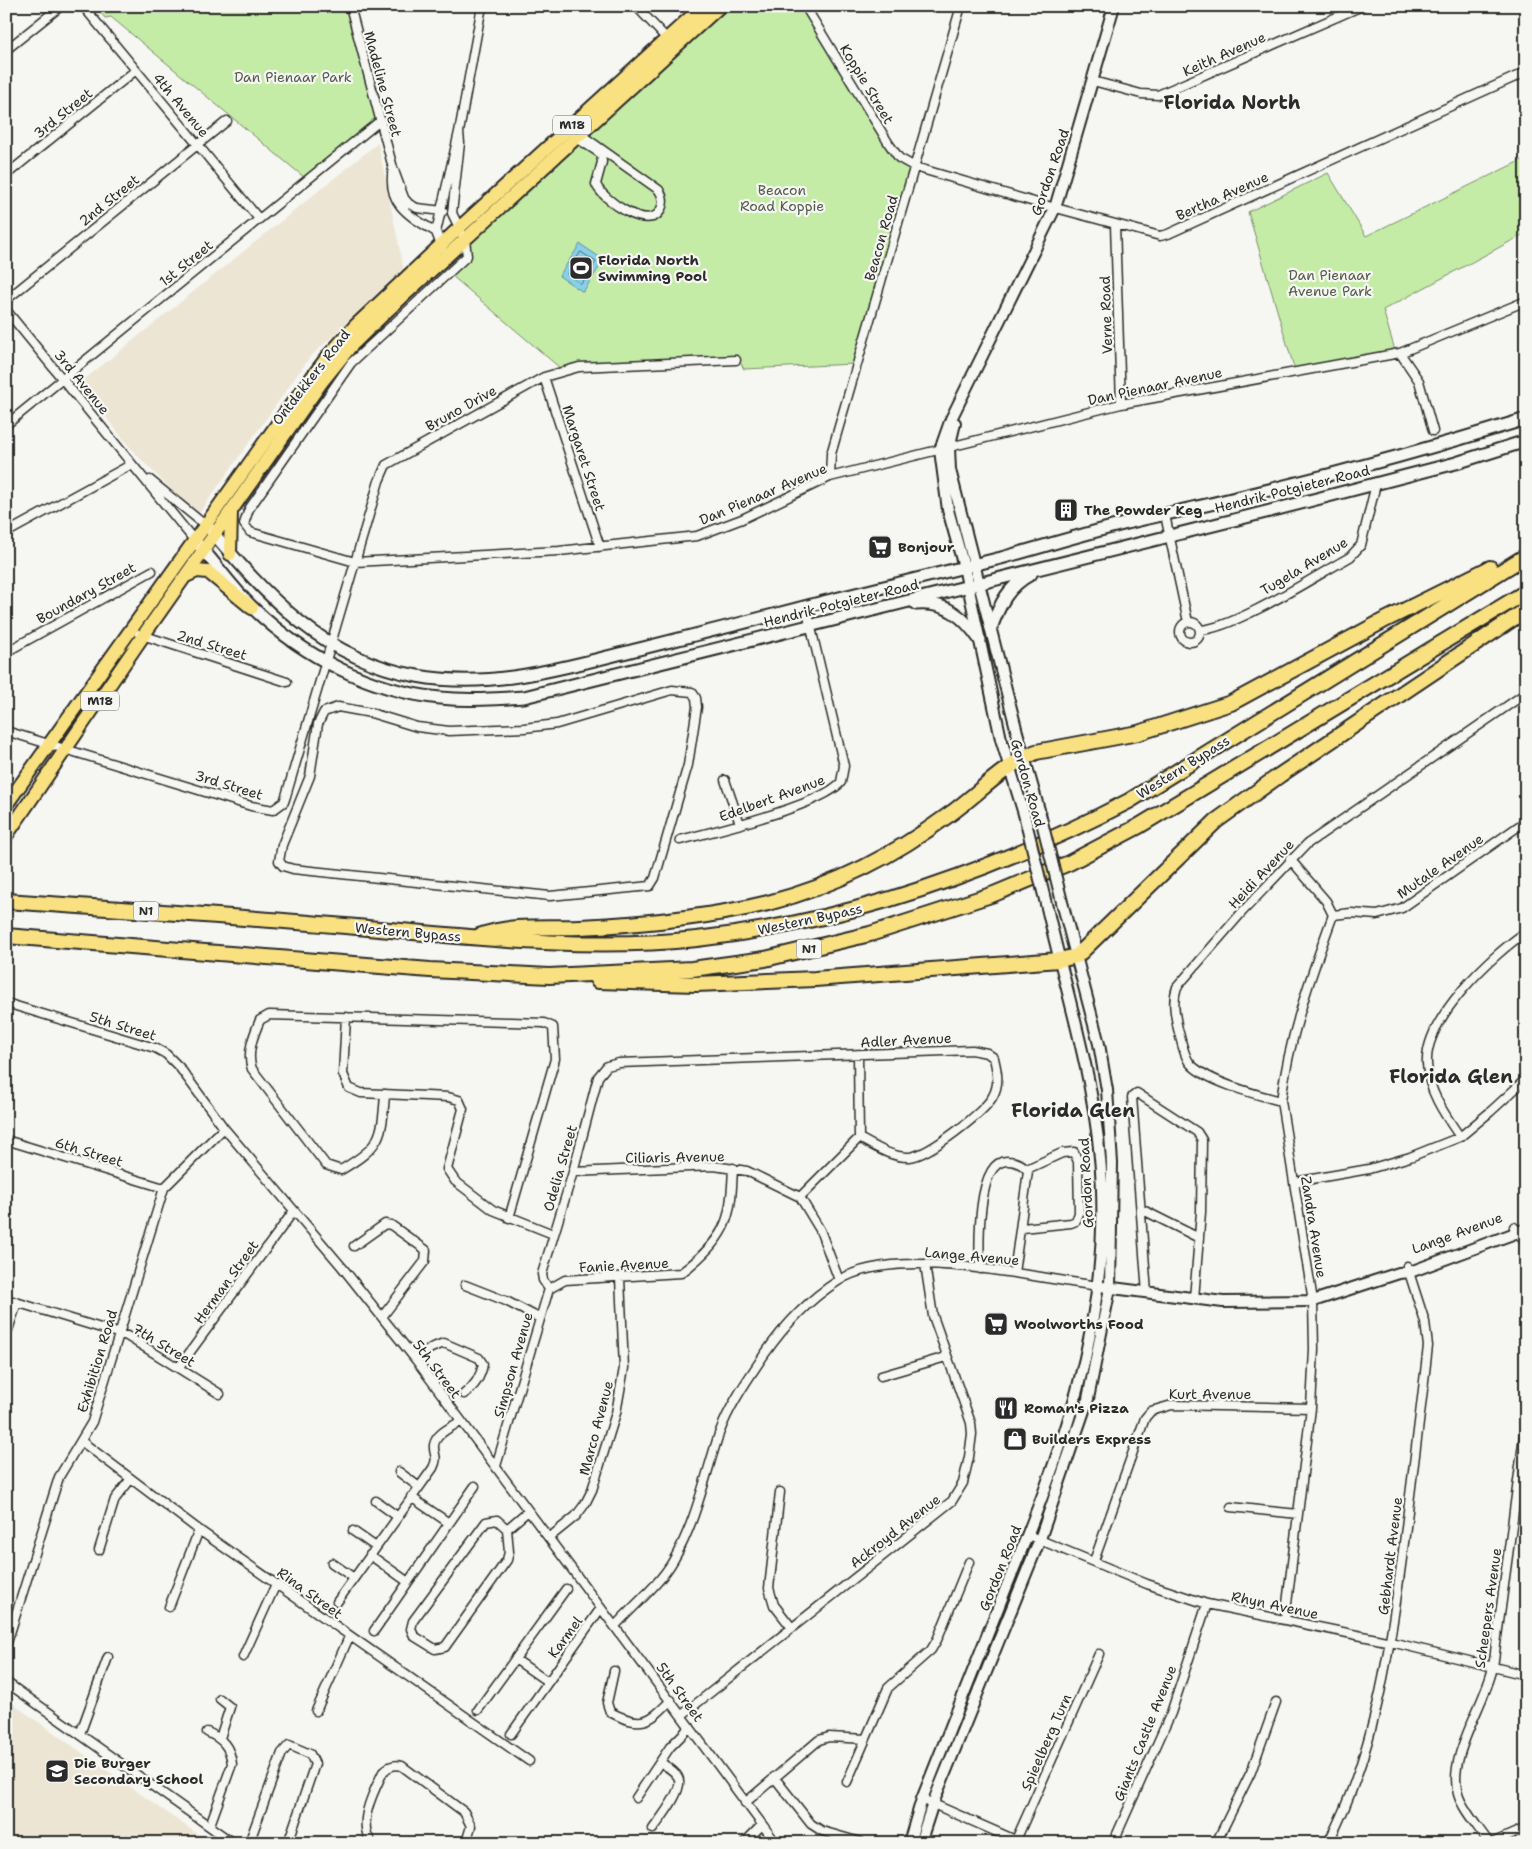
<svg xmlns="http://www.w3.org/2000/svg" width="1532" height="1849" font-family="'Shantell Sans',sans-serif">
	<rect width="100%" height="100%" fill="#f6f6f2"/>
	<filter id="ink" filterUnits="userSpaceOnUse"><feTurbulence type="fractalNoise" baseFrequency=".02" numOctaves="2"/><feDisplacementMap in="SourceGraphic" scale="10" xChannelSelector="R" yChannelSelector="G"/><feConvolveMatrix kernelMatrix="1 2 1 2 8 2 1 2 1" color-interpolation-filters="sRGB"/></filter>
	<g filter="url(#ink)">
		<!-- built -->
		<path fill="#ede5d4" d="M378,143L404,270L310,357L197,516L133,451L79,384Z
			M6,1699L210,1843H6Z"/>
		<!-- green -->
		<path fill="#c5eca7" stroke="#788c69" d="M95,6H347L377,119L305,178L111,17L105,18Z
			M726,6H802L887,147L911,168L854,364L744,369L737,357L579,365L560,368L451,275L470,256L469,243Z
			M1526,158V233L1383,310L1397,357L1296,374L1248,212L1328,173L1366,236Z"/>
		<!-- water -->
		<path fill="#88d0e9" stroke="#638e9d" d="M580,244L604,260L583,292L559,276Z"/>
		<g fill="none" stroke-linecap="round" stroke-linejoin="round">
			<!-- shore -->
			<path stroke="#506d77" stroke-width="1" d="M581,252L596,262L581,284L567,274Z"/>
			<!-- minor casing -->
			<g stroke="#2b2b2b" stroke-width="11">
				<path id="minor" d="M83,6L259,219
					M350,6L393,168L404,198L409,204L417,208L443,211
					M636,6L669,41
					M805,6L889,144L899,158L915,167L1041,204L1160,236L1168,234L1526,72
					M1525,6L1526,8
					M6,50L61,6
					M1093,81L1141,94L1158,95L1362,6
					M459,132L460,143L452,213L465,240L467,256L351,363L249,509L244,524L250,532L355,562L559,551L697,536L742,519L830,477L1121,404L1400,353L1526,301
					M575,137L601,154L602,162L596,184C601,199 651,234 661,209C664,203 663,196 659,190L580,134
					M393,168C386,205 410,216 436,232
					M6,175L136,70
					M1115,225L1121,404
					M442,248L436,232L459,132L482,6
					M6,300L227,121
					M6,310L194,540
					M1400,353L1419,381L1433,431
					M544,377L600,547
					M6,425L381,120
					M830,477L831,454L961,6
					M150,480L205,525
					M1165,515L1188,622
					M6,533L132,464
					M1180 632a10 10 0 1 1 20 0a10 10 0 1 1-20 0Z
					M1200,630C1234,629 1317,575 1350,557L1361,545L1376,484
					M139,634L287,682
					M6,652L152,571
					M672,690L692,692L696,698L697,707L688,765L655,878L650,886L550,896L293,869L283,866L279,861L282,845L310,776L318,724L324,712L338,707L371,713L417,727L449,731L524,728L557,724Z
					M6,731L251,806L273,810L284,802L286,796L379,481L386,465L544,377L579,367L736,360
					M725,780L740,824
					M680,840C712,832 823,805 841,782L844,766L806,607
					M1333,915L1351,913L1377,915L1402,908L1526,821
					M6,1003L155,1048L166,1054L180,1068L224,1128L342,1267L416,1360L776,1843
					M346,1017L343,1074L349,1088L361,1093L448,1097L459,1100L463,1109L447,1169L455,1181L493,1210L553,1234
					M385,1094C382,1138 381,1146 341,1170L326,1165L252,1069C246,1053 254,1034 260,1020L269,1015L544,1023L553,1027L555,1059L509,1218
					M1281,1101C1258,1095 1203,1081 1189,1062C1183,1053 1181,1039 1178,1029C1175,1015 1172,1001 1177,987L1243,911L1307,844L1526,693
					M1460,1137C1445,1115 1428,1091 1427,1064C1424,1019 1492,955 1526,932
					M6,1140L164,1188
					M573,1172L714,1166L747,1171L800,1197L820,1230L839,1280
					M1295,1182L1369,1169L1410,1157L1460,1137L1490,1112L1526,1079
					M800,1197L859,1138L858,1055
					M1141,1209L1199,1238
					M1514,1227L1526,1243
					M1022,1228L1071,1223L1076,1221L1079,1213L1078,1162L1074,1152L1062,1153L1027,1169
					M354,1246L385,1224L391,1225L426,1250L425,1261L382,1317
					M980,1269C979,1247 976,1159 1008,1161C1016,1161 1024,1165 1028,1171L1014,1273
					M465,1285L506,1301L539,1318
					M549,1289L543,1280L542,1274L573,1172L598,1077L607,1066L619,1063L972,1050L987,1053L994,1058C997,1071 1000,1083 993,1096C985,1112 929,1155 910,1157C892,1158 874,1146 859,1138
					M1147,1293L1132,1097L1137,1093L1197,1132L1202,1140L1201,1212L1194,1299
					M6,1299L127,1336L220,1394
					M6,1336L17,1303
					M416,1360L431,1348L444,1343L479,1358L483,1364C481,1376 474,1387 464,1394
					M179,1367L293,1212
					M881,1376L946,1357
					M81,1441L199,1530L529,1761
					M496,1466L549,1289L565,1280L681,1273C697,1261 719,1241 726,1221C732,1205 732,1185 733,1168
					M399,1472L419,1487
					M780,1492L769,1588L774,1605L792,1628
					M411,1497L449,1523
					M376,1501L398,1517
					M1231,1507L1298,1514
					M507,1529L509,1552L507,1560L445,1647L435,1649L414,1636L411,1629L413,1621L486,1522L497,1520L507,1529L528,1511
					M353,1531L376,1547
					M1028,1535L1147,1584L1207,1604L1391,1642L1526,1675
					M550,1537L576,1516L585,1504L592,1490L616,1413L624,1368L620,1278
					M99,1550L115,1499L130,1480
					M370,1555L408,1582
					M1094,1561L1145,1418L1151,1411L1172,1405L1311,1408
					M332,1563L354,1578
					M337,1602L433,1468C439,1456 433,1455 434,1445C436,1433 452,1427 461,1421
					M169,1607L199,1530
					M1285,1620L1311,1408L1314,1349L1313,1301L1281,1101C1289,1037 1311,975 1333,915L1326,901L1290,859
					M615,1626C634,1605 659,1585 673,1561C696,1522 705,1476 719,1434C729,1406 748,1379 764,1355C784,1326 808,1300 838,1281C895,1244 1033,1278 1099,1286
					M374,1631L475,1486
					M6,1646L59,1477L92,1422L164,1188L224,1128
					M243,1657L276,1584
					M515,1659L548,1682
					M614,1671L607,1703L610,1712C641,1728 649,1723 671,1700
					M6,1682L233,1843
					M220,1699L230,1707L220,1738
					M478,1710L566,1589
					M316,1711L349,1637
					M682,1715L952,1501L963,1483L969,1457L972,1434L971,1423L933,1316L925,1264
					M207,1732C223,1739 230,1747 232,1764L210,1825
					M80,1734L108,1657
					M511,1734L601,1608
					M774,1777L811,1824L822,1831L860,1842
					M847,1782L888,1688L931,1650L937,1640L969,1562
					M636,1798L670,1747L690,1727
					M922,1799L1022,1843
					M745,1803L819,1740L829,1737L866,1739
					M653,1829C660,1819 685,1789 678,1777C675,1771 666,1766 660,1762
					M1016,1840L1099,1654
					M249,1843L282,1753L289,1745L310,1754L315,1764L288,1843
					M372,1843C356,1824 374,1791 383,1772C389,1766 394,1764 402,1766L464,1812L471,1826L466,1843
					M744,1843L762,1825
					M1113,1843L1171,1713L1207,1604
					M1216,1843L1251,1772L1276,1702
					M1328,1843C1377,1750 1392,1638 1405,1535C1413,1472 1421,1409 1428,1346L1425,1322L1407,1266
					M1489,1843C1480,1829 1462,1809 1458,1794C1447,1755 1485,1706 1493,1667L1526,1421
					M1492,1843L1526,1828"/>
			</g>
			<!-- tertiary casing -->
			<g stroke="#2b2b2b" stroke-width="14">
				<path id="tertiary" d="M955,423L949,448L950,470L1017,732L1039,810
					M1024,814L1001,739L964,567L948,510L940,450L951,419L1055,208L1114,6
					M1105,1287L1223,1302L1313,1301L1399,1273L1410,1272L1526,1229
					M909,1843L922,1799C951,1727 980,1655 1008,1583C1061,1453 1107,1333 1102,1189C1099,1094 1069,1003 1048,912
					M920,1843L933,1803L1040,1539L1088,1399L1110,1288L1112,1163L1107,1090L1099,1044L1063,906"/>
			</g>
			<!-- secondary casing -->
			<g stroke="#2b2b2b" stroke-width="15">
				<path id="secondary" d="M209,528C267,597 323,659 417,676C493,690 565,667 639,649C700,634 762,618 823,602C882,587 942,573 1001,558C1048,545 1096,530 1144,519C1272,491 1400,458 1526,419
					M194,540C215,562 232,588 254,609C304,657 371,691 440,698C468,701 496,699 524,697L1266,512L1456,463L1526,441
					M916,604C946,601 964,617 980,640
					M991,628C1000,604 1008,586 1031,574"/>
			</g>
			<!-- primary casing -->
			<g stroke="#2b2b2b" stroke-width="16">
				<path id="primary" d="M230,554L231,513
					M186,576L197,571L208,572L252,608
					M6,805L291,405L328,356L355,326L460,227L703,6
					M6,836L143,636L321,383L350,347L389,309L720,6"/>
			</g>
			<!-- motorway casing -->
			<g stroke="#2b2b2b" stroke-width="18">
				<path id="motorway" d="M6,901C123,909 240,917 357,927C470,937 584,951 697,939C849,922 994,871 1129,801L1526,556
					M6,936L430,970L549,976L692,969L765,959L870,934L994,894L1069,863L1139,826L1526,592
					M479,936C512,924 546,928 580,927C643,924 707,918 768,903C837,885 893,856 950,814C979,793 1002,767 1036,752L1138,733L1231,703L1383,621L1490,568
					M598,981L696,984L815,979L1059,960L1077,956L1216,821L1280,775L1526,610"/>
			</g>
			<!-- minor -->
			<use href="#minor" stroke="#f6f6f2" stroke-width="8"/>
			<!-- tertiary -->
			<use href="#tertiary" stroke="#f6f6f2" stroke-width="10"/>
			<!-- secondary -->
			<use href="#secondary" stroke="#f6f6f2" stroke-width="11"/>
			<!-- primary -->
			<use href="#primary" stroke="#f9e181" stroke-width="12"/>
			<!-- motorway -->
			<use href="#motorway" stroke="#f9e181" stroke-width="14"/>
			<!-- tertiary-bridge casing -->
			<g stroke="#2b2b2b" stroke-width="14" stroke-linecap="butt">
				<path id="tertiary-bridge" d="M1039,810L1063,906
					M1024,814L1048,912"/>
			</g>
			<!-- tertiary-bridge -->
			<use href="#tertiary-bridge" stroke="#f6f6f2" stroke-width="10"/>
		</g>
	</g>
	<!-- icons -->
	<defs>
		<g id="stadium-square" transform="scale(1.25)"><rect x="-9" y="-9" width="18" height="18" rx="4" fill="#2b2b2b" stroke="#f6f6f2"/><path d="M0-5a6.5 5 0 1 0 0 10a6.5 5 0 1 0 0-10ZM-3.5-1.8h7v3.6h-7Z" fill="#fff"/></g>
		<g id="building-square" transform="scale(1.25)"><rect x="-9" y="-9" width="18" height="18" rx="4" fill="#2b2b2b" stroke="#f6f6f2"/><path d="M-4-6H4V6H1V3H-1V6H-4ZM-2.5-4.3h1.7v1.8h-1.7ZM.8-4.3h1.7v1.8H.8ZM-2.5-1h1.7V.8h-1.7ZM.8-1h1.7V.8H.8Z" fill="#fff"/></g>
		<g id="supermarket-square" transform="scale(1.25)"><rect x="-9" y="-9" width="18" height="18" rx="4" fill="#2b2b2b" stroke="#f6f6f2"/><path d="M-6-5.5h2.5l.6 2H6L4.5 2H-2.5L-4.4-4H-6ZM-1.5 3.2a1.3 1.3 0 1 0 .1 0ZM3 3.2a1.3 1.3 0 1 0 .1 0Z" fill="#fff"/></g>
		<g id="restaurant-square" transform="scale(1.25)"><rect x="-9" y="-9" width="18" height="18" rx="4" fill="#2b2b2b" stroke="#f6f6f2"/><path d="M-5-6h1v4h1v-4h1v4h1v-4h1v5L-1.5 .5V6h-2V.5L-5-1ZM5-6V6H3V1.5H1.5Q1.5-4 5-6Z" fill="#fff"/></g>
		<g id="shop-square" transform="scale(1.25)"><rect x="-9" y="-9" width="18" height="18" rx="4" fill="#2b2b2b" stroke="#f6f6f2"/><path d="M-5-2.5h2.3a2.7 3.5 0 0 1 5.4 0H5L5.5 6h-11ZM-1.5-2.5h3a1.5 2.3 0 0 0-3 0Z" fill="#fff"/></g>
		<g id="school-square" transform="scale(1.25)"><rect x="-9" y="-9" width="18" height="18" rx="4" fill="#2b2b2b" stroke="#f6f6f2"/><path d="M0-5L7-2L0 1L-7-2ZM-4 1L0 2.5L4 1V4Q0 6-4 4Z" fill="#fff"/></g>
	</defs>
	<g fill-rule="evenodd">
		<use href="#stadium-square" x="581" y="268"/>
		<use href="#building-square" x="1066" y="510"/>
		<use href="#supermarket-square" x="880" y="547"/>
		<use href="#supermarket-square" x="996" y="1324"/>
		<use href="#restaurant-square" x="1006" y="1408"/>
		<use href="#shop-square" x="1015" y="1439"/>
		<use href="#school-square" x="57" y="1771"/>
	</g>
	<g text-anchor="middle" stroke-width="4.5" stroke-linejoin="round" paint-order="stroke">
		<!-- shield labels -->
		<g fill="#f6f6f2" stroke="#686867" stroke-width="1">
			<rect x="553" y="115.5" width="38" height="19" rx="4"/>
			<rect x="81" y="691.5" width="38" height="19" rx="4"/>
			<rect x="133.5" y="901.5" width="25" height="19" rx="4"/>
			<rect x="796.5" y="939.5" width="25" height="19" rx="4"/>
		</g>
		<g font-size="12" font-weight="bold" fill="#2b2b2b">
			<text x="572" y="129">M18</text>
			<text x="100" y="705">M18</text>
			<text x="146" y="915">N1</text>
			<text x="809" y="953">N1</text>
		</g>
		<!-- street labels -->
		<g font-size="14" fill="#2b2b2b" stroke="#f6f6f2">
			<text transform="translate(1224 54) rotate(-24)" y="5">Keith Avenue</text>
			<text transform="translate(383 84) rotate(75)" y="5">Madeline Street</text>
			<text transform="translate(867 84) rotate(59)" y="5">Koppie Street</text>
			<text transform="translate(181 105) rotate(50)" y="5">4th Avenue</text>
			<text transform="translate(63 113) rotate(-39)" y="5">3rd Street</text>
			<text transform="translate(1050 172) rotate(-71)" y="5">Gordon Road</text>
			<text transform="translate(1222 196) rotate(-24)" y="5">Bertha Avenue</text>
			<text transform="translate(109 200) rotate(-39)" y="5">2nd Street</text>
			<text transform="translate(881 238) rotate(-74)" y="5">Beacon Road</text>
			<text transform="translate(186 263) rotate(-39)" y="5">1st Street</text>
			<text transform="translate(1106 315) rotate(-92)" y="5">Verne Road</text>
			<text transform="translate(311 377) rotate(-52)" y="5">Ontdekkers Road</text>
			<text transform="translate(82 382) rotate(51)" y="5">3rd Avenue</text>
			<text transform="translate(1155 386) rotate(-12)" y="5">Dan Pienaar Avenue</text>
			<text transform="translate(461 408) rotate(-29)" y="5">Bruno Drive</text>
			<text transform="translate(584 458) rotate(72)" y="5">Margaret Street</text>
			<text transform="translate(1292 489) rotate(-14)" y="5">Hendrik Potgieter Road</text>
			<text transform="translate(763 494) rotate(-23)" y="5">Dan Pienaar Avenue</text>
			<text transform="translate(1304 566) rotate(-31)" y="5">Tugela Avenue</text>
			<text transform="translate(86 593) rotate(-29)" y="5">Boundary Street</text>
			<text transform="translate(841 603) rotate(-14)" y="5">Hendrik Potgieter Road</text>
			<text transform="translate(212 645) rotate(17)" y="5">2nd Street</text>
			<text transform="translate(1183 767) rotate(-32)" y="5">Western Bypass</text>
			<text transform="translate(1028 783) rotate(74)" y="5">Gordon Road</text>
			<text transform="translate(229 785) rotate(17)" y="5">3rd Street</text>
			<text transform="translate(772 798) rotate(-20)" y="5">Edelbert Avenue</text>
			<text transform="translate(1440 866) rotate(-35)" y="5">Mutale Avenue</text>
			<text transform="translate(1261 874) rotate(-47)" y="5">Heidi Avenue</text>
			<text transform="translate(810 919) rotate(-12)" y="5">Western Bypass</text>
			<text transform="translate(408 932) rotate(5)" y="5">Western Bypass</text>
			<text transform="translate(123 1026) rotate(17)" y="5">5th Street</text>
			<text transform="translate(906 1040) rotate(-3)" y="5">Adler Avenue</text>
			<text transform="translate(89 1152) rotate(17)" y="5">6th Street</text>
			<text transform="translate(675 1157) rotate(-1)" y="5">Ciliaris Avenue</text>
			<text transform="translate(560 1168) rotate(-74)" y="5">Odelia Street</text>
			<text transform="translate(1086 1183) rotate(-93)" y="5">Gordon Road</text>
			<text transform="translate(1314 1227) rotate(81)" y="5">Zandra Avenue</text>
			<text transform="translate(1457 1233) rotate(-20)" y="5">Lange Avenue</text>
			<text transform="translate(972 1256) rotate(5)" y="5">Lange Avenue</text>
			<text transform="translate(624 1265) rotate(-3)" y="5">Fanie Avenue</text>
			<text transform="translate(226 1282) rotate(-54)" y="5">Herman Street</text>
			<text transform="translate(164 1345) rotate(31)" y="5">7th Street</text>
			<text transform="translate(97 1361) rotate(-73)" y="5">Exhibition Road</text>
			<text transform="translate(513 1365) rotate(-74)" y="5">Simpson Avenue</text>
			<text transform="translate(437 1369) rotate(53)" y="5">5th Street</text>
			<text x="1210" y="1399">Kurt Avenue</text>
			<text transform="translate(596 1428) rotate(-75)" y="5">Marco Avenue</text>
			<text transform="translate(895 1531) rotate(-38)" y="5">Ackroyd Avenue</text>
			<text transform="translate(1390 1556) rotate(-83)" y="5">Gebhardt Avenue</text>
			<text transform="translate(1000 1568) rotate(-68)" y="5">Gordon Road</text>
			<text transform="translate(310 1593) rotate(36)" y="5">Rina Street</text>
			<text transform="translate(1275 1605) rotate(12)" y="5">Rhyn Avenue</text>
			<text transform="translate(1488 1608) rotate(-82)" y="5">Scheepers Avenue</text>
			<text transform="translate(565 1637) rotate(-54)" y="5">Karmel</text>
			<text transform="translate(680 1692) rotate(54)" y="5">5th Street</text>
			<text transform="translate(1145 1733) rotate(-68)" y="5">Giants Castle Avenue</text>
			<text transform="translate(1046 1742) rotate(-66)" y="5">Spieelberg Turn</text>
		</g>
		<!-- park labels -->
		<g font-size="14" fill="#525b4a" stroke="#f6f6f2">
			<text x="293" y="82">Dan Pienaar Park</text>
			<text x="782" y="195">Beacon<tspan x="782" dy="16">Road Koppie</tspan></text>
			<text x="1330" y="280">Dan Pienaar<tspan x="1330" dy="16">Avenue Park</tspan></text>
		</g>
		<!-- poi labels -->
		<g font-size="14" font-weight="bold" fill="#2b2b2b" stroke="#f6f6f2" text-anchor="start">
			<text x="598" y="265">Florida North<tspan x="598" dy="16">Swimming Pool</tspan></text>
			<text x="1084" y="515">The Powder Keg</text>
			<text x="898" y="552">Bonjour</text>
			<text x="1014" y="1329">Woolworths Food</text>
			<text x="1024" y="1413">Roman's Pizza</text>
			<text x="1032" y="1444">Builders Express</text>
			<text x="74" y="1768">Die Burger<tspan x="74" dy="16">Secondary School</tspan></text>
		</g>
		<!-- district labels -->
		<g font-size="19" font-weight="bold" fill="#2b2b2b" stroke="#f6f6f2">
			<text x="1232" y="109">Florida North</text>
			<text x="1451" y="1083">Florida Glen</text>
			<text x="1073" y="1117">Florida Glen</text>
		</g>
	</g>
	<!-- margin -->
	<rect width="1532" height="1849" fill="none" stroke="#f6f6f2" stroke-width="25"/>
	<rect x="12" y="12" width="1507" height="1824" fill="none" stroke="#2b2b2b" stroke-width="2" filter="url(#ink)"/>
</svg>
